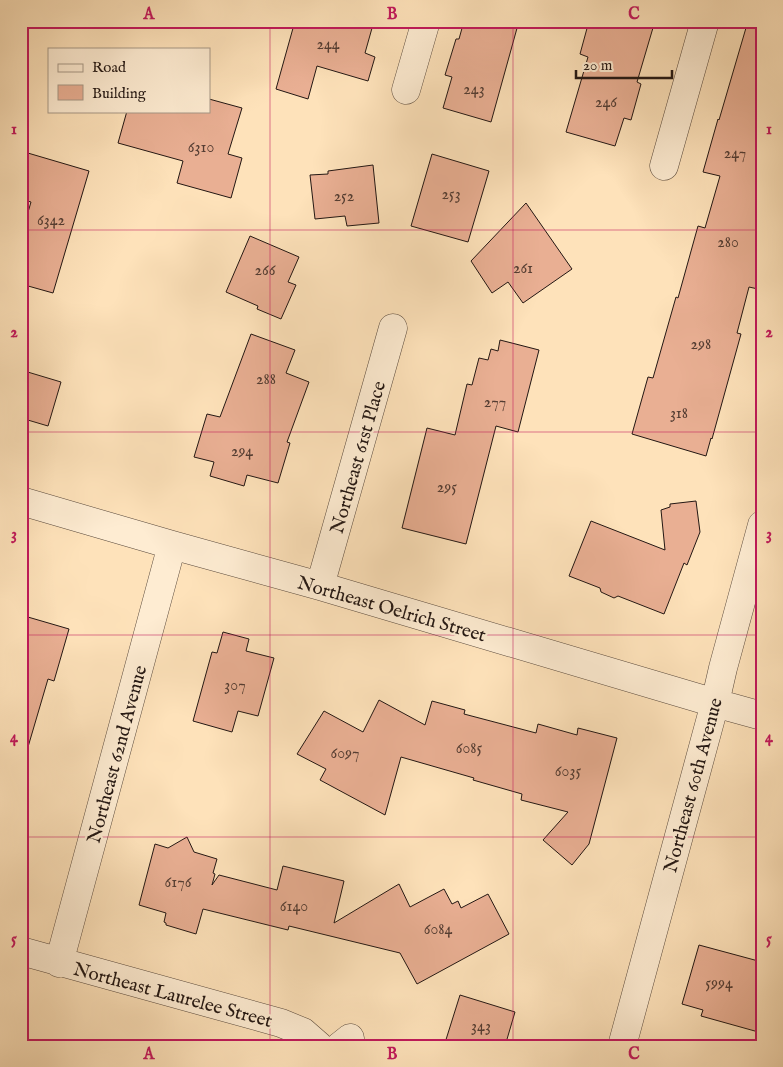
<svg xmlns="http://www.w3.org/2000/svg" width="783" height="1067" font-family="'IM FELL English',serif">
	<rect width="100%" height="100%" fill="#fee2ba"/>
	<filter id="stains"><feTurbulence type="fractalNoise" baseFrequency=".004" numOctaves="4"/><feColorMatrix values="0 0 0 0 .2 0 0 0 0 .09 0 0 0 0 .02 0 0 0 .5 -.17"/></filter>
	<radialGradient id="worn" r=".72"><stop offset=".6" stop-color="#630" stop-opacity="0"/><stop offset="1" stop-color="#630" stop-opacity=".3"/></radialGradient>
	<!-- building -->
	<path fill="#e9af93" stroke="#231713" d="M295,21H374L365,53L375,57L368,81L317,66L308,99L276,89Z
		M464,21H519L491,122L443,108L452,77L445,75L456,39H459Z
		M589,21H655L637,82L641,84L631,120L624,118L615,146L566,132L588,57L580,54Z
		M748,21H762V276L758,289L749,287L737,333L741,334L712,439L711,438L706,456L632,434L648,377L653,378L676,297L678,298L698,226L705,228L720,176L703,172L718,119L719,120Z
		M209,99L242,108L228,154L242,158L231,198L177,183L183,161L118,143L127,111H209Z
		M21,151L89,171L53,293L21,284V236L31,202L21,199Z
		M432,154L489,171L468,242L411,226Z
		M373,165L379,223L347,226L345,216L315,219L310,175L328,174V171Z
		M526,203L572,269L523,303L508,282L492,293L471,261Z
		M250,236L299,257L288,282L296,285L281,319L257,309L258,306L226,292Z
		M251,334L295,350L286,373L309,382L287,442L290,443L278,483L247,475L244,486L210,476L214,462L194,457L207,414L220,417Z
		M500,340L539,350L518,432L496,426L466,544L402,528L427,428L455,435L467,384L472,385L479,358L488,360L491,349L498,351Z
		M21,370L61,382L48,426L21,418Z
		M696,501L700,532L687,565L684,563L664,614L618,596L614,598L601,592L600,588L569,576L591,521L665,550L661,510L670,507V504Z
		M21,615L69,629L54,681L48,679L28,747L21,746Z
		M223,632L249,639L246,651L274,658L258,716L238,711L232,732L193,721L212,652L217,653Z
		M379,700L425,725L432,701L465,710L464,714L536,733L538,724L577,735L578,728L617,738L589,844L572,865L543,840L568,812L521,800L522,794L473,780L474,778L401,757L385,815L320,780L326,769L297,754L324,711L363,732Z
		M187,837L194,852L217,859L213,873L215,874L212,885L219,875L277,890L283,866L344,881L334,923L399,884L410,907L444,889L452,904L458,901L461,908L488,894L509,934L417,984L400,953L289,926L288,930L203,909L196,934L166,925V923L164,922L166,913L139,905L155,844L168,848Z
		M699,945L762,962V1033L701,1016L703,1010L682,1004Z
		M460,995L515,1012L505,1046H444Z"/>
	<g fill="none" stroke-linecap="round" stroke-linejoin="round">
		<!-- street casing -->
		<g stroke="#5a4a3d" stroke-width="29">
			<path id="street" d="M406,90L426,21
				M664,166L705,21
				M21,501L172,545L320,586L715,703L762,716
				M320,586L393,328
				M21,951L281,1023L303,1032L319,1046
				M59,963L172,545
				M340,1046L350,1038
				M622,1046L715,703L723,668L762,525"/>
		</g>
		<!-- street -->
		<use href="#street" stroke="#feecd2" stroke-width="28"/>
	</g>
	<!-- grid -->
	<path fill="none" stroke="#c2185b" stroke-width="1" stroke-opacity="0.55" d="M270,21V1046M513,21V1046M21,230H762M21,432H762M21,635H762M21,837H762"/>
	<g text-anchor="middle" stroke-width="4.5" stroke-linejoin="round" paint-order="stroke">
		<!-- number labels -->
		<g font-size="16" fill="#543d33">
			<text x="328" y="49">244</text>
			<text x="474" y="94">243</text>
			<text x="606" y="107">246</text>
			<text x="201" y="152">6310</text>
			<text x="735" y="158">247</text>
			<text x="451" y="199">253</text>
			<text x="344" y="201">252</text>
			<text x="51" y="225">6342</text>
			<text x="728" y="247">280</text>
			<text x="523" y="273">261</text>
			<text x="265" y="275">266</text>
			<text x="701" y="349">298</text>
			<text x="266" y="384">288</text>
			<text x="495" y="407">277</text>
			<text x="679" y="418">318</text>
			<text x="242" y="456">294</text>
			<text x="447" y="492">295</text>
			<text x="235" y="690">307</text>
			<text x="469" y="753">6085</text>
			<text x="345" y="758">6097</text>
			<text x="568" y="776">6035</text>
			<text x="178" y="887">6176</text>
			<text x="294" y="911">6140</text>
			<text x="438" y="934">6084</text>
			<text x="719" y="988">5994</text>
			<text x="481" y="1031">343</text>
		</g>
		<!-- street labels -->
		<g font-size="19" fill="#231713" stroke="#feecd2">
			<text transform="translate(357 457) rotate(-74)" y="7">Northeast 61st Place</text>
			<text transform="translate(392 608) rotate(16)" y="7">Northeast Oelrich Street</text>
			<text transform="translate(116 754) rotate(-75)" y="7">Northeast 62nd Avenue</text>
			<text transform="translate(692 785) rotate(-75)" y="7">Northeast 60th Avenue</text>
			<text transform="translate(173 994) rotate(15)" y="7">Northeast Laurelee Street</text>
		</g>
	</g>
	<!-- margin -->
	<rect width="783" height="1067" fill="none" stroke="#fee2ba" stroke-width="55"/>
	<!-- legend -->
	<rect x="48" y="48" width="162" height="65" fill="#feecd2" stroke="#a69786"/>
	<rect x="58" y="64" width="25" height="8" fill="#feecd2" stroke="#a69786"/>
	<text x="92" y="72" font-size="15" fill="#231713">Road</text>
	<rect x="58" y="85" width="25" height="15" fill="#e9af93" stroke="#a69786"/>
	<text x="92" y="98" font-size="15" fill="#231713">Building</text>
	<!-- scale -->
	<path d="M576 70v8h96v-8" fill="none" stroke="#231713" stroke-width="2.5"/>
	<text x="583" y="70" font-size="15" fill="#231713" stroke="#feecd2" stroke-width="4" paint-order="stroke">20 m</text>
	<rect x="28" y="28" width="728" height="1012" fill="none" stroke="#c2185b" stroke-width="2"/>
	<g font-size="16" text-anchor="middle" font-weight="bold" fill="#c2185b">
		<text x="149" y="19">A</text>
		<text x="392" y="19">B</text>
		<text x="634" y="19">C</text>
		<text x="14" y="134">1</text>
		<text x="769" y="134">1</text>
		<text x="14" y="337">2</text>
		<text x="769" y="337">2</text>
		<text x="14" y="539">3</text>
		<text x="769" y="539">3</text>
		<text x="14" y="742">4</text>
		<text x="769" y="742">4</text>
		<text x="14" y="944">5</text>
		<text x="769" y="944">5</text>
		<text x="149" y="1059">A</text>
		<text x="392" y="1059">B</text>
		<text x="634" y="1059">C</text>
	</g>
	<rect width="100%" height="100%" filter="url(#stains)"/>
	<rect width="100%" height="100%" fill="url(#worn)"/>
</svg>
